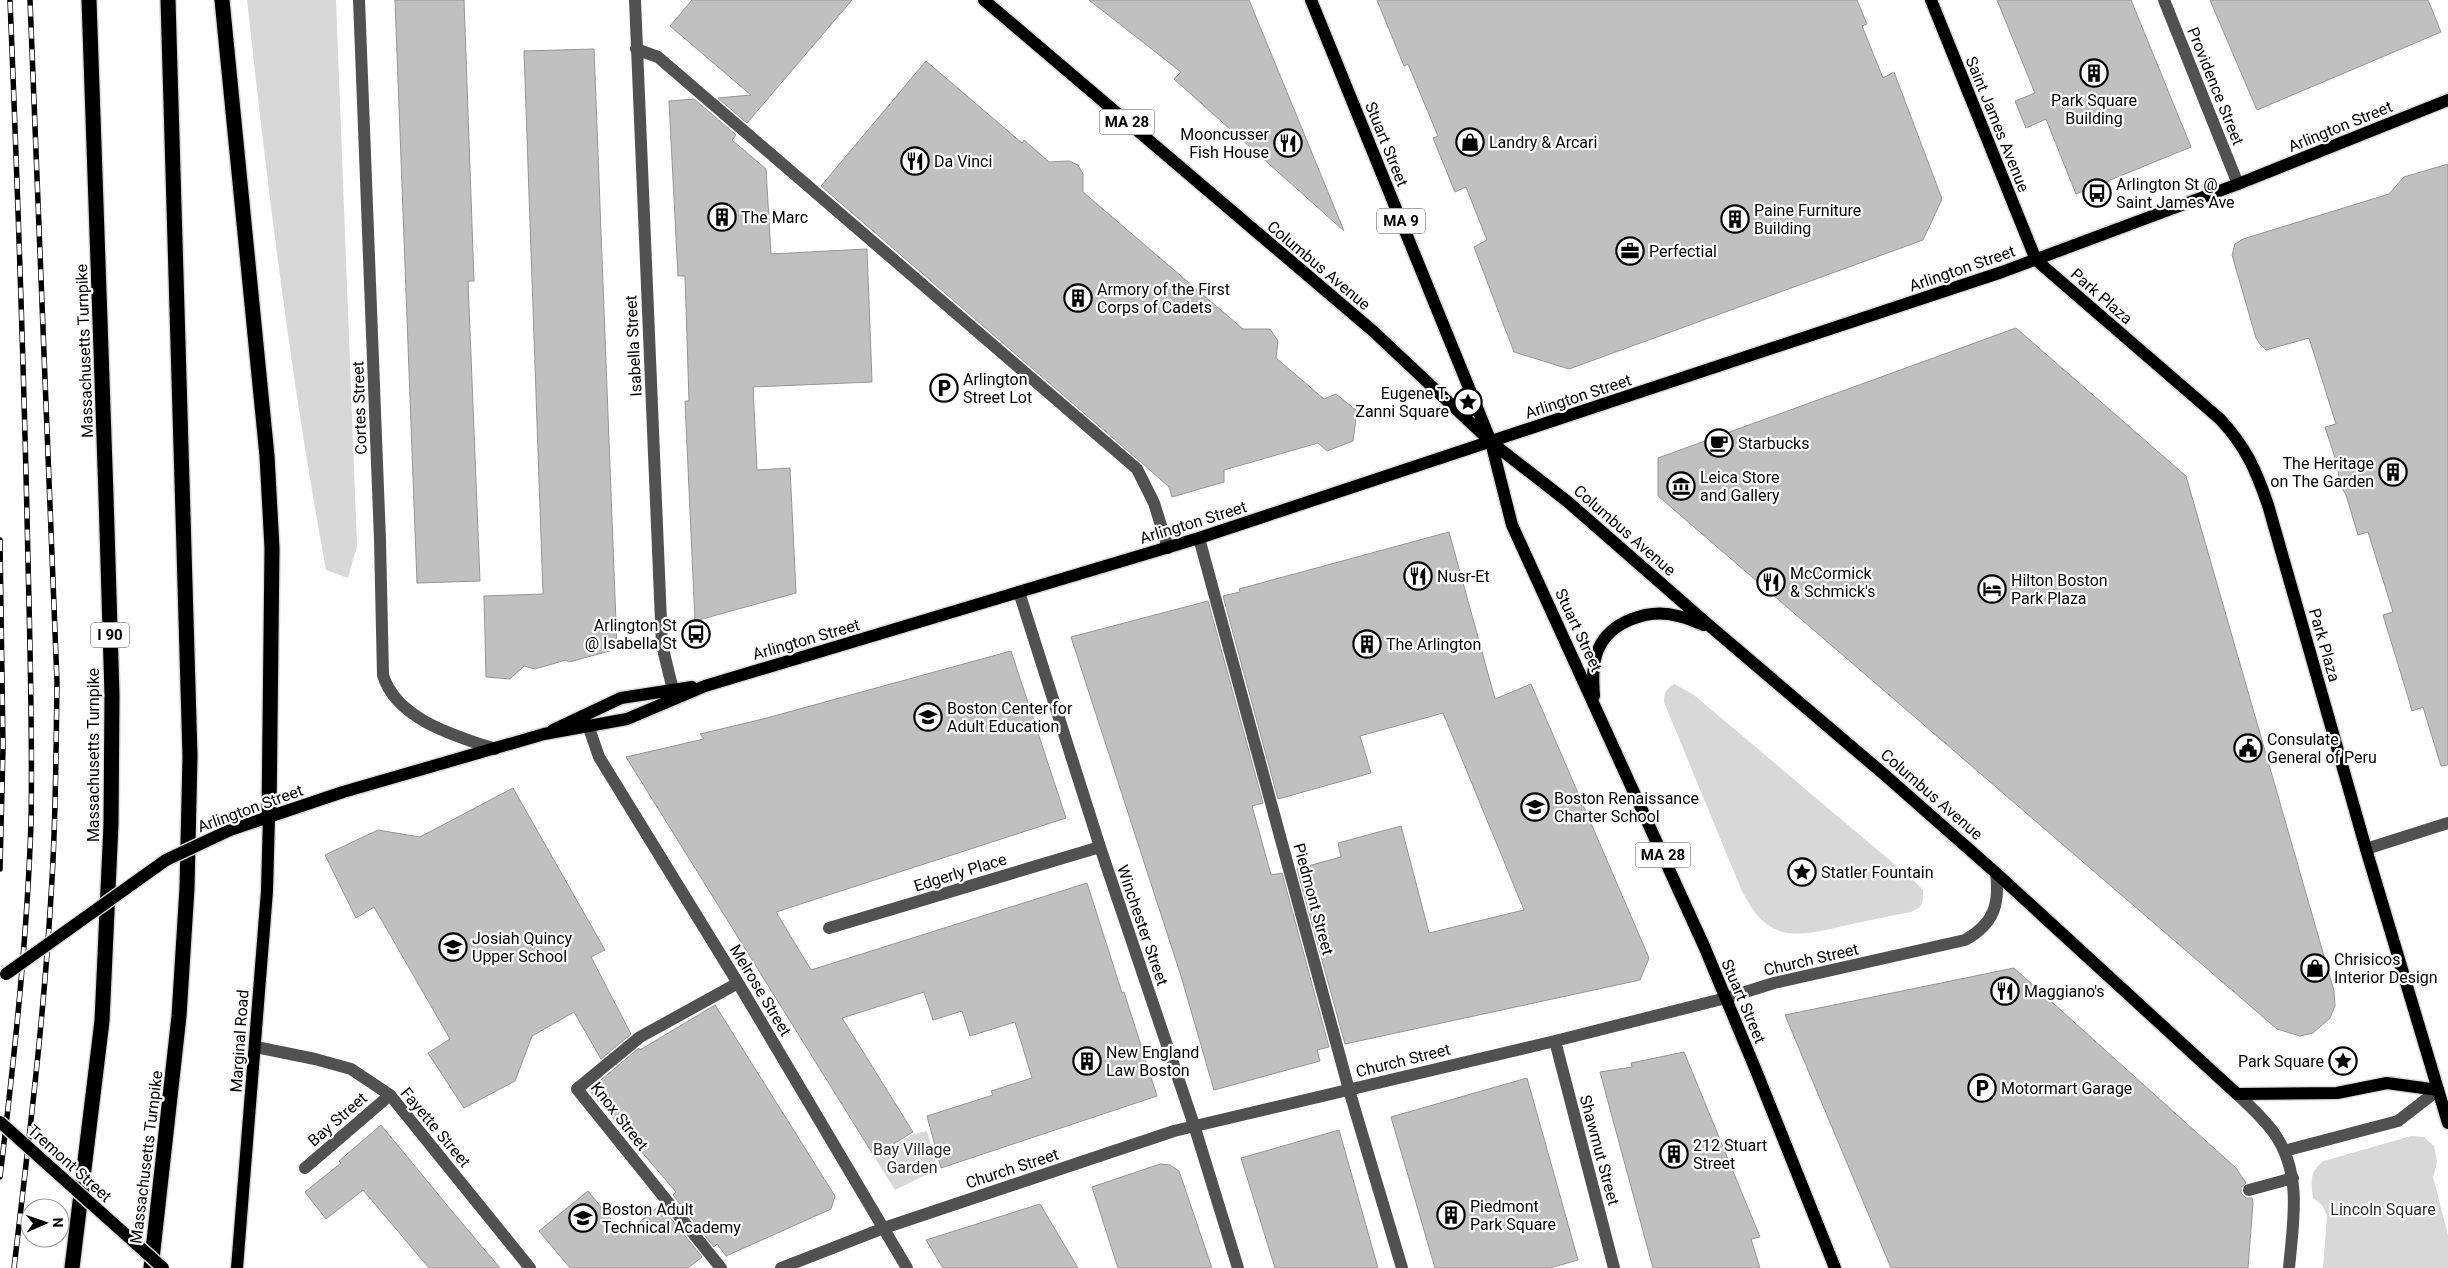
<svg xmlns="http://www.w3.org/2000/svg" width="2448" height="1268" font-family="Roboto,sans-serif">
	<rect width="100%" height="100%" fill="#fff"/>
	<!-- green -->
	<path fill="#d8d8d8" d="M247,0H336L357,546L348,578L326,570C291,381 268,191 247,0Z
		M1674,684L1694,695L1912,879L1923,890V900L1920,907L1911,912C1888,916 1866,921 1843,926C1792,938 1767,942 1741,889L1664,702C1664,693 1666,689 1674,684Z
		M927,1131L938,1169L895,1190L875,1158L911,1135Z
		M2411,1136L2424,1137L2434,1146L2437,1162L2433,1177L2448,1235V1268H2323L2327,1215L2322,1205L2313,1198C2311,1182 2309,1171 2324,1161Z"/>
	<!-- building -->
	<path fill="#c0c0c0" stroke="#959595" d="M395,0H464L474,281H468L480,581L417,583Z
		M692,0H852L747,123L718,98L751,95L670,26Z
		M1089,0H1249L1344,231L1174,79L1181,72Z
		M1377,0H1857L1867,24L1862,26L1883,78L1894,72L1942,199L1923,240L1569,369L1514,352L1474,247L1487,240L1466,187L1455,192L1433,138L1438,136L1408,64L1404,66Z
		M1997,0H2131L2191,147L2076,194L2046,119L2026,128L2015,101L2035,93Z
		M2210,0H2428L2441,32L2257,110Z
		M594,49L617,649L569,662L566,660L535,669L524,666L510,679L486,677L484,596L543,594L524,51Z
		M926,61L1022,143L1024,140L1049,162L1069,161L1078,165L1083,174V192L1243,329H1270L1278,341L1276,358L1324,399L1336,394L1357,411L1353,441L1327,451L1318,443L1224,470V482L1172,497L1169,487L1142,463L821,186Z
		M694,99L736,135L732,140L766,169L771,254L867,249L872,382L753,387L757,470L790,468L796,593L695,621L685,401H689L685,276H678L669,101Z
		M2448,164V765L2441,766L2423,707L2412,711L2408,697L2383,615L2393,612L2368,532L2358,535L2346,495L2339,483L2338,467L2325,427L2336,424L2309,338L2266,350L2260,344L2256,338L2232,255L2235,244L2243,239L2389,194L2404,177Z
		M2016,328L2186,476L2334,991L2335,1006L2330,1018L2313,1033L2300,1036L2277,1029L1658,496V458Z
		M1449,532L1495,699L1531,684L1649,958L1640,980L1345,1044L1297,869L1341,857L1338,843L1401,826L1429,933L1524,910L1443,713L1360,736L1371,773L1278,799L1223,596L1240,592L1239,589Z
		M1208,601L1263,803L1252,806L1271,875L1282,873L1329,1047L1317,1050L1320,1061L1214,1090L1181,976L1071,637Z
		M1011,651L1066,818L776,912L811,970L1087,883L1122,993L1124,992L1157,1096L941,1168L927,1116L993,1095L991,1091L1032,1078L1015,1022L970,1036L962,1011L933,1020L924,992L842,1018L913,1132L874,1156L626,757L704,739L700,734L763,719Z
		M513,788L605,950L591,957L631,1034L601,1059L574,1012L532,1036L515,1081L464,1108L428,1053L450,1039L374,907L356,918L325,855L378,830L420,837Z
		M2014,968L2236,1168L2246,1183L2241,1187V1193L2246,1198H2252L2253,1203L2248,1268H1891L1785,1015Z
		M715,1005L835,1196L831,1209L726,1256L717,1244L714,1247L673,1195L676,1192L589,1090L639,1048L640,1050Z
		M1684,1052L1760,1237L1751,1239L1760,1268H1653L1600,1072L1632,1067L1631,1063Z
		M1527,1078L1578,1260L1550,1268H1435L1391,1117Z
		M381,1125L451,1210L500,1268H429L363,1190L326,1219L305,1192L341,1163L339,1161Z
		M1339,1130L1378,1268H1275L1241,1158Z
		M1160,1164L1170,1165L1179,1171L1212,1268H1118L1092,1187Z
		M588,1191L624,1235L660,1205L702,1257L688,1268H570L539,1231Z
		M1040,1204L1078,1268H943L926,1240Z"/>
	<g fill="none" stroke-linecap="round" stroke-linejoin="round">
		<!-- major casing -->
		<g stroke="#dbdbdb" stroke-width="15">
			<path id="major" d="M984,0L1373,331L1491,442L1568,502L1711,627L1886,776L1996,873L2237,1094L2337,1093L2387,1083L2438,1090
				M1311,0L1491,442L1512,525L1704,946L1757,1073L1835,1268
				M1931,0L2036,260L2220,419C2246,447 2256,470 2268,505L2366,849L2448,1123
				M1594,696C1593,681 1592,664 1598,650C1610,621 1649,608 1678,616C1687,618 1695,622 1704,625
				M553,730L621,698L692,687
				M230,830L343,792L544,734L627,719L705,686L1199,538L2002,272L2238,184L2448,100
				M237,1268L267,891L269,816"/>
		</g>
		<!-- highway casing -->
		<g stroke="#dbdbdb" stroke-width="18">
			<path id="highway" d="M222,0L267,456L272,548L269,816
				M72,1268L102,1021L111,824L112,695L106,496L89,0
				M151,1268L179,1016L187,888L190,756L168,0"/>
		</g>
		<!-- minor -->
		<path stroke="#515151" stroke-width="12" d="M359,0L380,540L383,675C396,719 455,736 495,749
			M635,0L662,645L673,690
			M2164,0L2238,184
			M636,49L658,57L1137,469L1154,503L1168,548
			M1199,538L1349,1090L1402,1268
			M1019,592L1100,847L1194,1125L1238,1268
			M589,728L599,757L738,983L907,1268
			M2366,849L2448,823
			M829,928L1100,847
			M1555,1041L1614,1268
			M256,1047L315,1059L351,1069L390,1095L530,1268
			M2237,1094C2250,1106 2264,1119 2274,1133C2303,1174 2293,1222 2289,1268
			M2284,1151L2398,1121L2438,1090
			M305,1168L390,1095
			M2249,1190L2293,1178
			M721,1268L577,1089L640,1037L738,983
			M781,1268L884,1228L1174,1131L1555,1041L1726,998L1774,983L1965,940C1994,924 2000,904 1996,873"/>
		<!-- major -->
		<use href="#major" stroke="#000" stroke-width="12"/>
		<!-- highway -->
		<use href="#highway" stroke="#000" stroke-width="15"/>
		<!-- rail casing -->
		<g stroke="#000" stroke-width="5.5">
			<path id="rail" d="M0,540L3,747L0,869
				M0,1177C14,1060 27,941 31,823C33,720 29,618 27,515C23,343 17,172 10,0
				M14,1268C29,1139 45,1009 52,879C56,813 56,747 57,682L30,0"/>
		</g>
		<!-- rail -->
		<use href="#rail" stroke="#fff" stroke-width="4" stroke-dasharray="11" stroke-linecap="butt"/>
		<!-- major-bridge casing -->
		<g stroke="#dbdbdb" stroke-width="15" stroke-linecap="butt">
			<path id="major-bridge" d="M6,974L166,860L230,830
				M0,1122L163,1268"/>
		</g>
		<!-- major-bridge -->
		<use href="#major-bridge" stroke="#000" stroke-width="12"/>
	</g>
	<!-- icons -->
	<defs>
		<g id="building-ring" transform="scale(1.4375)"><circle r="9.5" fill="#fff" stroke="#000" stroke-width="1.5"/><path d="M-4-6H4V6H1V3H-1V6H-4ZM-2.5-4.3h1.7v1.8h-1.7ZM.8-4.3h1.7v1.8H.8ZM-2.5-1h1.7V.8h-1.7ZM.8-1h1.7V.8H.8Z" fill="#000"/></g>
		<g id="shop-ring" transform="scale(1.4375)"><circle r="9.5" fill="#fff" stroke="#000" stroke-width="1.5"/><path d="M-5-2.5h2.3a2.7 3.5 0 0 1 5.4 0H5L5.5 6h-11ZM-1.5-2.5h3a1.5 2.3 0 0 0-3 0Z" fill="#000"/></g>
		<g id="restaurant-ring" transform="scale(1.4375)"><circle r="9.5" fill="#fff" stroke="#000" stroke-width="1.5"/><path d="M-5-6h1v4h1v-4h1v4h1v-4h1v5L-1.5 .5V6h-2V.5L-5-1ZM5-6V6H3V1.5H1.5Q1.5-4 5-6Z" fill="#000"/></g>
		<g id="bus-ring" transform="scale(1.4375)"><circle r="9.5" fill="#fff" stroke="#000" stroke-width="1.5"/><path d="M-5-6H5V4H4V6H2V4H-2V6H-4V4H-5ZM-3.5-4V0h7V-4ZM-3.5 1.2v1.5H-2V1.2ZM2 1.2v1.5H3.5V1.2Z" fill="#000"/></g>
		<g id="office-ring" transform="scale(1.4375)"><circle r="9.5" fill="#fff" stroke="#000" stroke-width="1.5"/><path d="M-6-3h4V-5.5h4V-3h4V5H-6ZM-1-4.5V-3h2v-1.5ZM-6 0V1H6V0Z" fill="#000"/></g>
		<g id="parking-ring" transform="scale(1.4375)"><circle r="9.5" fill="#fff" stroke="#000" stroke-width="1.5"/><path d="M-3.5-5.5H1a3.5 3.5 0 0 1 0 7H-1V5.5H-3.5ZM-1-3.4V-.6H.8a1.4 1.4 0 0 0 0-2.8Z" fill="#000"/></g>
		<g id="sight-ring" transform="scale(1.4375)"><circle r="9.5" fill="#fff" stroke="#000" stroke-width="1.5"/><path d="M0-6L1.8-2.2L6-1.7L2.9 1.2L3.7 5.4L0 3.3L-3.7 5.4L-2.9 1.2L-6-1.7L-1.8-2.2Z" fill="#000"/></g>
		<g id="cafe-ring" transform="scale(1.4375)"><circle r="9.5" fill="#fff" stroke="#000" stroke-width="1.5"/><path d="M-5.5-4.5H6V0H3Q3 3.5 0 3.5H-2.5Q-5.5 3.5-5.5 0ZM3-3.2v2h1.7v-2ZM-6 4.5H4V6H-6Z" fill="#000"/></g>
		<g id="museum-ring" transform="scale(1.4375)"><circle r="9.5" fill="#fff" stroke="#000" stroke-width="1.5"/><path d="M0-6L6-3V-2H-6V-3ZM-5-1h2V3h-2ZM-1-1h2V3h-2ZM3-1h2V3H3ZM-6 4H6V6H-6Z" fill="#000"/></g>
		<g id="hotel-ring" transform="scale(1.4375)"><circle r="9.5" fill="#fff" stroke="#000" stroke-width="1.5"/><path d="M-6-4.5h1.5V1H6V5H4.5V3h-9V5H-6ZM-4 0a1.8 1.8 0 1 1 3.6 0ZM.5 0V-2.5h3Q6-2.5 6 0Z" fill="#000"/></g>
		<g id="school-ring" transform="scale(1.4375)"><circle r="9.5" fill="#fff" stroke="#000" stroke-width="1.5"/><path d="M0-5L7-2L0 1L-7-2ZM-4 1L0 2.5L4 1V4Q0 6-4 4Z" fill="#000"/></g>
		<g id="civic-ring" transform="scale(1.4375)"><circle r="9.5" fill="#fff" stroke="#000" stroke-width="1.5"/><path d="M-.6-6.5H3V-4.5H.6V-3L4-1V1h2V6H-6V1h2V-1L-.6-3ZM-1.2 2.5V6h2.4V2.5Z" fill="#000"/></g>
	</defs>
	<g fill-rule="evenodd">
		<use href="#building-ring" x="2094" y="73"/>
		<use href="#shop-ring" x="1470" y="142"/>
		<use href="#restaurant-ring" x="1288" y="143"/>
		<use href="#restaurant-ring" x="915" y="161"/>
		<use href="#bus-ring" x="2097" y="193"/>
		<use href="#building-ring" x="722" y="217"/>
		<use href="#building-ring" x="1735" y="219"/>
		<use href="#office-ring" x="1630" y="251"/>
		<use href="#building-ring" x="1078" y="298"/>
		<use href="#parking-ring" x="944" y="388"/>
		<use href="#sight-ring" x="1468" y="402"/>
		<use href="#cafe-ring" x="1719" y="443"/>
		<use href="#building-ring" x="2393" y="472"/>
		<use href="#museum-ring" x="1681" y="486"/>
		<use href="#restaurant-ring" x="1418" y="576"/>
		<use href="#restaurant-ring" x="1771" y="582"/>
		<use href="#hotel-ring" x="1992" y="589"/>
		<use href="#bus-ring" x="696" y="634"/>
		<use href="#building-ring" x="1367" y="644"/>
		<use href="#school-ring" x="928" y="717"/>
		<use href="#civic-ring" x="2248" y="748"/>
		<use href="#school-ring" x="1535" y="807"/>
		<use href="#sight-ring" x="1802" y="872"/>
		<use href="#school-ring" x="453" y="947"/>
		<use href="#shop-ring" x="2315" y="968"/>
		<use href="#restaurant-ring" x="2005" y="991"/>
		<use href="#building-ring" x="1087" y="1061"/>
		<use href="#sight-ring" x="2343" y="1061"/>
		<use href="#parking-ring" x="1982" y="1088"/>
		<use href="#building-ring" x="1674" y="1154"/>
		<use href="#building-ring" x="1451" y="1215"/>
		<use href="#school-ring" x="583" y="1218"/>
	</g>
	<g text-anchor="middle" stroke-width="4.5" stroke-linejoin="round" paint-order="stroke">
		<!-- shield labels -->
		<g fill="#fff" stroke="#4c4c4c" stroke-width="1">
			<rect x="1099.5" y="109.5" width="55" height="25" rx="4"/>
			<rect x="1377" y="208.5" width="48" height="25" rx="4"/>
			<rect x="91" y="622.5" width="38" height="25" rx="4"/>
			<rect x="1635.5" y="842.5" width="55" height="25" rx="4"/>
		</g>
		<g font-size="15" font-weight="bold" fill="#000">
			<text x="1127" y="127">MA 28</text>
			<text x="1401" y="226">MA 9</text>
			<text x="110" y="640">I 90</text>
			<text x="1663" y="860">MA 28</text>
		</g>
		<!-- street labels -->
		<g font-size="16" fill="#000" stroke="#fff">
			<text transform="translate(2216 86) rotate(68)" y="6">Providence Street</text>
			<text transform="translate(1998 124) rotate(68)" y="6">Saint James Avenue</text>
			<text transform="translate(2340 126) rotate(-22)" y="6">Arlington Street</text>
			<text transform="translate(1387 144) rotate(68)" y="6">Stuart Street</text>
			<text transform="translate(1319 265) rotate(40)" y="6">Columbus Avenue</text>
			<text transform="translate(1962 268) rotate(-19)" y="6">Arlington Street</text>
			<text transform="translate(2102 296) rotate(41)" y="6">Park Plaza</text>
			<text transform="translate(633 346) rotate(-93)" y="6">Isabella Street</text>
			<text transform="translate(84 351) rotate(-92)" y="6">Massachusetts Turnpike</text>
			<text transform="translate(1578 396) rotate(-18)" y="6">Arlington Street</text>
			<text transform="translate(359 408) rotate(-92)" y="6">Cortes Street</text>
			<text transform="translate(1193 522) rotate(-17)" y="6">Arlington Street</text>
			<text transform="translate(1625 530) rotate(41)" y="6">Columbus Avenue</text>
			<text transform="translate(1579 630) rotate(65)" y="6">Stuart Street</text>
			<text transform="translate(806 639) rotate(-16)" y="6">Arlington Street</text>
			<text transform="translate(2325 645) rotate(74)" y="6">Park Plaza</text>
			<text transform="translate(93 755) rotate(-90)" y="6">Massachusetts Turnpike</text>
			<text transform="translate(1932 794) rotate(41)" y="6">Columbus Avenue</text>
			<text transform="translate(250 808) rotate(-20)" y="6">Arlington Street</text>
			<text transform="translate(960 872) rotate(-17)" y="6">Edgerly Place</text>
			<text transform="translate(1314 899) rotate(75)" y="6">Piedmont Street</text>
			<text transform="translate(1143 925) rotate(71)" y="6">Winchester Street</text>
			<text transform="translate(1811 959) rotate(-13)" y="6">Church Street</text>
			<text transform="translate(761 990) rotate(59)" y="6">Melrose Street</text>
			<text transform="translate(1744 1001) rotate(67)" y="6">Stuart Street</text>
			<text transform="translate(239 1041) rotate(-86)" y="6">Marginal Road</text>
			<text transform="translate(1403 1060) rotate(-14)" y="6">Church Street</text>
			<text transform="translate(620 1116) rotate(52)" y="6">Knox Street</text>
			<text transform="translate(337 1119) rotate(-41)" y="6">Bay Street</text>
			<text transform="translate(436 1127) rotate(50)" y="6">Fayette Street</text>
			<text transform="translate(1600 1150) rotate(75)" y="6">Shawmut Street</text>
			<text transform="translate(146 1157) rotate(-83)" y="6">Massachusetts Turnpike</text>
			<text transform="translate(70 1163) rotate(42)" y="6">Tremont Street</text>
			<text transform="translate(1012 1168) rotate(-18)" y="6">Church Street</text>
		</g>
		<!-- poi labels -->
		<g font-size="16" fill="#000" stroke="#fff" text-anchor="start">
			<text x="2094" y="106" text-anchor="middle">Park Square<tspan x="2094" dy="18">Building</tspan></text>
			<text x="1269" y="140" text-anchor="end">Mooncusser<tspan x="1269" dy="18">Fish House</tspan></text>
			<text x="1489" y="148">Landry &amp; Arcari</text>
			<text x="934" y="167">Da Vinci</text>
			<text x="2116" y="190">Arlington St @<tspan x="2116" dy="18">Saint James Ave</tspan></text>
			<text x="1754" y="216">Paine Furniture<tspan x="1754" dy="18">Building</tspan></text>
			<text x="741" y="223">The Marc</text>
			<text x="1649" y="257">Perfectial</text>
			<text x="1097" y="295">Armory of the First<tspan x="1097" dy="18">Corps of Cadets</tspan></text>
			<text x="963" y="385">Arlington<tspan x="963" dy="18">Street Lot</tspan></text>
			<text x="1449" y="399" text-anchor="end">Eugene T.<tspan x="1449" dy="18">Zanni Square</tspan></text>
			<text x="1738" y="449">Starbucks</text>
			<text x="2374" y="469" text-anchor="end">The Heritage<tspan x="2374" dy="18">on The Garden</tspan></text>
			<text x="1700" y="483">Leica Store<tspan x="1700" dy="18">and Gallery</tspan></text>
			<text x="1790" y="579">McCormick<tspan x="1790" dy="18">&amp; Schmick's</tspan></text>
			<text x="1437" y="582">Nusr-Et</text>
			<text x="2011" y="586">Hilton Boston<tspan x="2011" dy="18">Park Plaza</tspan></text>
			<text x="677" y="631" text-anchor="end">Arlington St<tspan x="677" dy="18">@ Isabella St</tspan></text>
			<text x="1386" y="650">The Arlington</text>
			<text x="947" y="714">Boston Center for<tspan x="947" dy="18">Adult Education</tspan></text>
			<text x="2267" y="745">Consulate<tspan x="2267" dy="18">General of Peru</tspan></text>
			<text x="1554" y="804">Boston Renaissance<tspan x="1554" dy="18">Charter School</tspan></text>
			<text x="1821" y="878">Statler Fountain</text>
			<text x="472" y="944">Josiah Quincy<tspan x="472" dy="18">Upper School</tspan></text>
			<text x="2334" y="965">Chrisicos<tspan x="2334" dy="18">Interior Design</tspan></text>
			<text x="2024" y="997">Maggiano's</text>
			<text x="1106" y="1058">New England<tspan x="1106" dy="18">Law Boston</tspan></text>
			<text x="2324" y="1067" text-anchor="end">Park Square</text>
			<text x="2001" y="1094">Motormart Garage</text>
			<text x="1693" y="1151">212 Stuart<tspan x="1693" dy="18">Street</tspan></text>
			<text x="1470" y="1212">Piedmont<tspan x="1470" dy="18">Park Square</tspan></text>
			<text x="602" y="1215">Boston Adult<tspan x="602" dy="18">Technical Academy</tspan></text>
		</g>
		<!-- park labels -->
		<g font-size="16" fill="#2f2f2f" stroke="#fff">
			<text x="912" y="1155">Bay Village<tspan x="912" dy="18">Garden</tspan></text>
			<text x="2383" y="1215">Lincoln Square</text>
		</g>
	</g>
	<!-- north arrow -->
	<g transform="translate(45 1223) rotate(88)"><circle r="24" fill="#ffffff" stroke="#999999"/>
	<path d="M0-4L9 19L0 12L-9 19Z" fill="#000000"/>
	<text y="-8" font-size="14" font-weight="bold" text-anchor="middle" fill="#000000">N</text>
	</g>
</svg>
